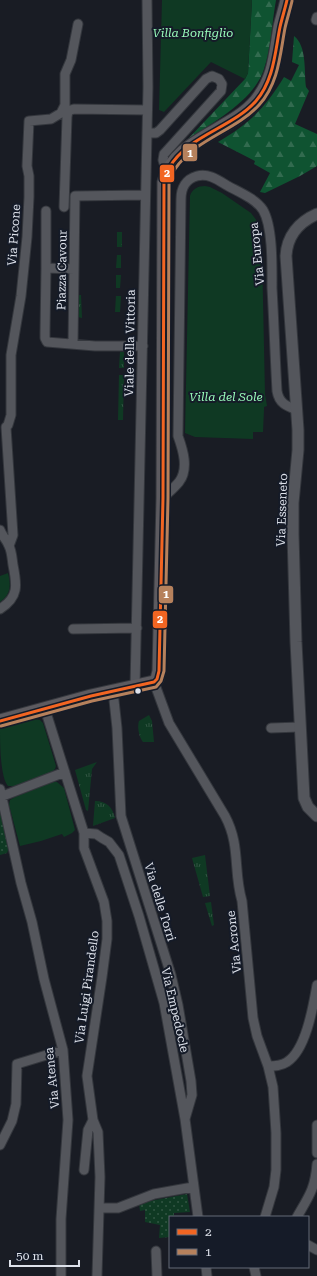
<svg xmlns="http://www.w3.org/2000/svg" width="317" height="1276" font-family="'Roboto Serif',serif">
	<defs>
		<pattern id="grass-tufts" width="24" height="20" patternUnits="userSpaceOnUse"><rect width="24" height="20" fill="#0f3923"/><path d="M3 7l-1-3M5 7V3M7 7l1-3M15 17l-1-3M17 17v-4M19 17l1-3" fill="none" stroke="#325543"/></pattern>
		<pattern id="forest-firs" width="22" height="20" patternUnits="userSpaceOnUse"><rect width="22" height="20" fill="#0f5331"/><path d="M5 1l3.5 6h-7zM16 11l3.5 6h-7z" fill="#326b4f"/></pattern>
		<pattern id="garden-dots" width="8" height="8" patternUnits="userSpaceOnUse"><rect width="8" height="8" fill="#0f3923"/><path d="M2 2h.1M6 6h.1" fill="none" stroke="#325543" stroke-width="1.8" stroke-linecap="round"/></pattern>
	</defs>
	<rect width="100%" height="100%" fill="#191c24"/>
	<!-- grass -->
	<path fill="url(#grass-tufts)" d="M117,232H122V247H117Z
		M117,255H121V268H116Z
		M116,275H121L120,288H116Z
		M77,295H81L82,318L78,317Z
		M116,296H121L120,312H115Z
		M120,352H124V368H119Z
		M119,375H124L123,420H118Z
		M149,715L152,721L154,742H143C139,737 137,727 139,721Z
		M97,762L92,769L88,811L86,810L75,770Z
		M95,801C107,801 113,808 115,818L93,826Z
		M205,855L210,896L203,897L192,858Z
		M211,902L214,925L212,926L205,903Z"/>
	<!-- forest -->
	<path fill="url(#forest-firs)" d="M252,0H276C272,22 271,48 264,69C254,101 213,122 187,140L245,79L248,73Z
		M294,36C307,46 304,71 306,87L309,91L295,124L317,134V166L300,176L265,193L260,192L270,173L254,164L255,161L218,142C250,123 265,108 284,77L291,81L299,65L292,62Z"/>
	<!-- park -->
	<path fill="#0f3923" d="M162,0H252L248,73L245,79L211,62L164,112L159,110Z
		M205,186L210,187L222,193L251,213L257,221L262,252L265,394L267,406L264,407V410L263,432H253V439L195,437L185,433L190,196C192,189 198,186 205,186Z
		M8,573C11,585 11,595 0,602V576Z
		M35,719L40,720L43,723L56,766L55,769L52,772L14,786H8C0,777 0,742 0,727Z
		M53,782H57L64,788L75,830L72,833L64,837L62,834L41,841L20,846L9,805L10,800L15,797Z"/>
	<!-- garden -->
	<path fill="url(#garden-dots)" d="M0,811L9,848L7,853L0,855Z
		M187,1194L190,1212L174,1213V1217H170V1237L159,1238L160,1225L145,1222V1210L140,1211L139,1203Z"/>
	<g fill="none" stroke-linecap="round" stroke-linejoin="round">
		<!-- minor casing -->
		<g stroke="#34373d" stroke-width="11">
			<path id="minor" d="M316,20L317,17
				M147,133H156L160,130L206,79L212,76L219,79L222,84L221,91L164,154L163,160L167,172
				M64,207L67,117L68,111L74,109L147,110
				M46,268V211
				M74,269L46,268L45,332V338L47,342L95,346H143
				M73,344L75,196L145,195
				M163,498C168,493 174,488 179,482C189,469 183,450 178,436L181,199C181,188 186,179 197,176C209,173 218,180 228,186C239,192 256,199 263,210C273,227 272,267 272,288C274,322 275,357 277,391C279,403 286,406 297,410
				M0,530C2,536 7,540 9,546C12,552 12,559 13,565C17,585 19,597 0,609
				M9,546L13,535L6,427L8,425L11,415V355L21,296L27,237L29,197V176L27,166L29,121L51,119L61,113L65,105V74L71,60L78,24
				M73,629L137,628
				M154,682L169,723L225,816C241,846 233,871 242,901L253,1018L257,1036L268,1066L273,1087L276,1133V1170L274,1187L265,1217
				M135,687L148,87L147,0
				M113,691L117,728L121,816L171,975L178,1005L191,1081L192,1095L185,1119
				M45,709L84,833V848L104,902L107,921V939L102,977L87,1076L93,1120L98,1132L100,1177L97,1276
				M271,728L300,727
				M0,789L21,883L32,922L44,979L63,1050L68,1120L61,1219V1276
				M0,797L65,772
				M84,833L96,834L102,838L109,842L119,855L139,916L164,1003L185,1119L198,1217
				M268,1066C275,1066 281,1066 287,1062C306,1050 313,1007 317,985
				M317,1125V1153
				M0,1145L12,1121L16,1104L17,1064L63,1050
				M84,1170L88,1130L93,1120
				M99,1208H118L154,1194L193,1187
				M297,1217C309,1196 315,1189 317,1164
				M308,1245L317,1250
				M156,1251L157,1276
				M206,1267L207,1276
				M254,1267L256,1276"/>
		</g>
		<!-- tertiary casing -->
		<g stroke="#34373d" stroke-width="13">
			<path id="tertiary" d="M317,214C299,222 287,236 286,256L298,430V450L293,503V534L296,642L304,798L308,807L317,816"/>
		</g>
		<!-- secondary casing -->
		<g stroke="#34373d" stroke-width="15">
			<path id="secondary" d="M0,721L91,696L154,682L157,679L159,671L163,498L164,182C173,140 231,131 256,101C275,77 275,55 280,27C282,18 285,9 287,0"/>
		</g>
		<!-- minor -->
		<use href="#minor" stroke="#54565c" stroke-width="9"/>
		<!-- tertiary -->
		<use href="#tertiary" stroke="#54565c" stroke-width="11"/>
		<!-- secondary -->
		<use href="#secondary" stroke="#5d5b60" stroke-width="13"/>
		<!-- bus-1 casing -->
		<g stroke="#151b28" stroke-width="6">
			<path id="bus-1" d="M0,721L91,696L154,682L157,679L159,671L163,498L164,182C166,177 167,172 169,168C187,136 232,128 256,101C274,80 275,52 280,27C282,18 285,9 287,0"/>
		</g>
		<!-- bus-2 casing -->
		<g stroke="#151b28" stroke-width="6">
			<path id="bus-2" d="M1,726L92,701L156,687L161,681L164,671L168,498L169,183C171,178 172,173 175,169C195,139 235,131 259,105C279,83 280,54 285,28C287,19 290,10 292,1"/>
		</g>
		<!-- bus-1 -->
		<use href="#bus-1" stroke="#f26522" stroke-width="3"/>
		<!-- bus-2 -->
		<use href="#bus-2" stroke="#b6815c" stroke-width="3"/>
	</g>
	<!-- markers -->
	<circle fill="#dee2eb" stroke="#151b28" stroke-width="1.5" cx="138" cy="691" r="3.5"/>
	<g text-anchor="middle" stroke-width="4" stroke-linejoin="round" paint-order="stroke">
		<!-- park labels -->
		<g font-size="12" font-style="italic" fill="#98fbba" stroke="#151b28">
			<text x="193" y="37">Villa Bonfiglio</text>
			<text x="226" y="401">Villa del Sole</text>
		</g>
		<!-- street labels -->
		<g font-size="12" fill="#dee2eb" stroke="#151b28">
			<text transform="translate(14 235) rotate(-86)" y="4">Via Picone</text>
			<text transform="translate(257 254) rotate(-96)" y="4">Via Europa</text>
			<text transform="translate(62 270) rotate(-89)" y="4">Piazza Cavour</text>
			<text transform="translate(130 343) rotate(-89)" y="4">Viale della Vittoria</text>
			<text transform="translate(282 510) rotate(-88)" y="4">Via Esseneto</text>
			<text transform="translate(160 902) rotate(73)" y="4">Via delle Torri</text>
			<text transform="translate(234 942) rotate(-96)" y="4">Via Acrone</text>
			<text transform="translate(87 987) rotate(-82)" y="4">Via Luigi Pirandello</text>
			<text transform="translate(175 1010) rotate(77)" y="4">Via Empedocle</text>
			<text transform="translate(52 1078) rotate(-96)" y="4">Via Atenea</text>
		</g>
	</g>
	<g stroke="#151b28" stroke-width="1.5">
		<rect x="182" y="143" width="16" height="19" rx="4" fill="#b6815c"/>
		<rect x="159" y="164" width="16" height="19" rx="4" fill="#f26522"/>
		<rect x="158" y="585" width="16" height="19" rx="4" fill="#b6815c"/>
		<rect x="152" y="610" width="16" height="19" rx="4" fill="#f26522"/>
	</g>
	<g font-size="11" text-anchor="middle" font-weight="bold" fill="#fff">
		<text x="190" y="157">1</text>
		<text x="167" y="177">2</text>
		<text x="166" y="598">1</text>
		<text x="160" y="623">2</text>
	</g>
	<!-- legend -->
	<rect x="169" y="1216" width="140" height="52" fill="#151b28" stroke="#656b76"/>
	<rect x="177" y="1229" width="20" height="6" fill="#f26522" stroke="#656b76"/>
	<text x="205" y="1236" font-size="12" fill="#dee2eb">2</text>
	<rect x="177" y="1249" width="20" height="6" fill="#b6815c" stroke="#656b76"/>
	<text x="205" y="1256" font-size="12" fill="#dee2eb">1</text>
	<!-- scale -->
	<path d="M10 1260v6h69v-6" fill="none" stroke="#dee2eb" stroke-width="2"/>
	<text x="16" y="1260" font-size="12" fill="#dee2eb" stroke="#151b28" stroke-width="3" paint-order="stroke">50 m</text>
</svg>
